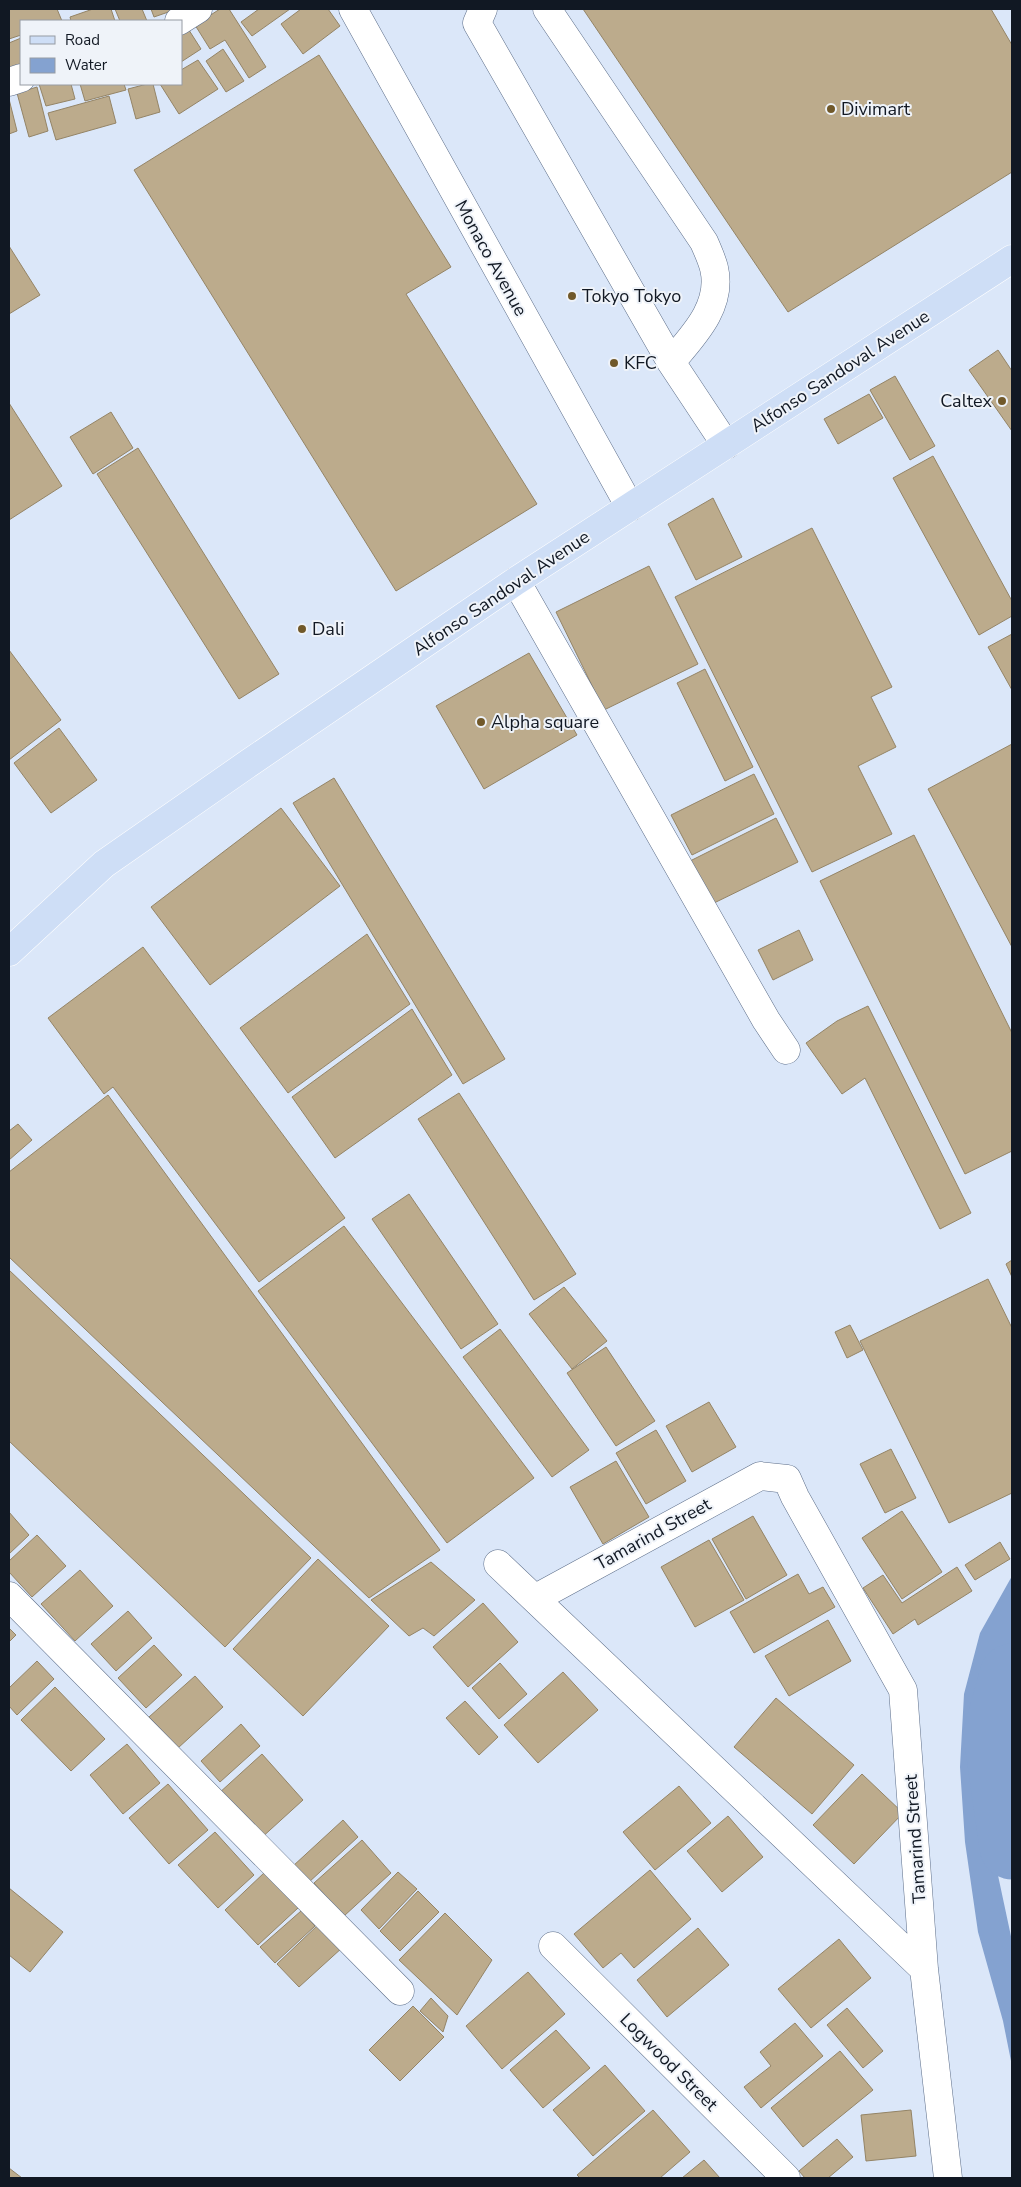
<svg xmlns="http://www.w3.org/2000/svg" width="1021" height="2187" font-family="'Nunito Sans',sans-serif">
	<rect width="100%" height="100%" fill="#dbe7f9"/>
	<!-- water -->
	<path fill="#84a2d0" d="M1012,1576V1694L996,1734L991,1801L996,1866L1012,1941V2066L1003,2021L978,1932L965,1842L960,1767L964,1694L980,1633Z"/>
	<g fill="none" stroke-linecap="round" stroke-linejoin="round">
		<!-- river -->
		<path stroke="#84a2d0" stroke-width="65" d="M1012,1676L996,1734L1012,1847"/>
	</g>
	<!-- building -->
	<path fill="#bcab8c" stroke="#948466" d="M9,9H57L62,21H21V35L9,39Z
		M93,9H111L115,21H71L70,17Z
		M115,9H142L147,21H120Z
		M151,9H177L154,17Z
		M220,9H229L266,67L249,78L225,40L210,49L195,25Z
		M259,9H290L252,36L241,22Z
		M301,9H328L340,26L303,54L281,24Z
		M583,9H991L1012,45V172L788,312Z
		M187,27L201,49L181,62V31Z
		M21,38V72L9,76V43Z
		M223,49L244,81L226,92L206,61Z
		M319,55L451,267L406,294L537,504L396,591L134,170Z
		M198,60L218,89L179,114L160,84H181V70Z
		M39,84H71L75,99L46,106Z
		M80,84H124L126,90L85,101Z
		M147,84H153L160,112L136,119L128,89Z
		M37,87L48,131L29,137L17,93Z
		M109,96L116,123L56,140L48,113Z
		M9,99L17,131L9,134Z
		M9,246L40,295L9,314Z
		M998,350L1012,371V431L969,370Z
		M895,376L935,446L910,460L870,390Z
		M869,394L883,418L838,444L824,419Z
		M9,403L62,486L9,520Z
		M111,412L133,448L93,474L70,437Z
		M138,448L279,674L239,699L97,474Z
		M933,456L1012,601V616L979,635L893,478Z
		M713,498L742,557L696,580L668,524Z
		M812,528L892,687L871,697L896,747L858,766L892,834L812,872L675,597Z
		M649,566L698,664L604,710L556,612Z
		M1012,634V690L988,647Z
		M9,650L61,720L9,760Z
		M529,653L577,735L484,789L436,706Z
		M705,669L753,767L725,781L677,683Z
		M59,728L97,780L51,813L14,763Z
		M1012,744V947L928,789Z
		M754,774L774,814L692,855L671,815Z
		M334,778L505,1059L463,1084L293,803Z
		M281,808L340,886L210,985L151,907Z
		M776,818L798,862L712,904L690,861Z
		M914,835L1012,1033V1151L965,1174L820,881Z
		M799,930L813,960L773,980L758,950Z
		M367,934L410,1004L288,1093L240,1028Z
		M143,947L345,1218L259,1282L113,1087L104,1094L48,1018Z
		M868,1006L971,1213L940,1229L865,1078L842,1094L806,1043L837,1021Z
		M412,1009L452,1075L335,1158L292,1097Z
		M459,1093L576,1274L534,1300L418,1119Z
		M108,1095L440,1550L369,1598L9,1257V1172Z
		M18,1124L32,1140L9,1160V1131Z
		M409,1194L498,1324L461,1349L372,1219Z
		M344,1226L534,1478L447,1543L258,1291Z
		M1012,1260V1277L1006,1264Z
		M9,1270L311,1558L225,1647L9,1441Z
		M988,1279L1012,1328V1493L949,1523L860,1341Z
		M564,1287L607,1341L572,1369L529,1314Z
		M850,1325L863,1350L847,1358L835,1332Z
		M500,1329L589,1450L552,1477L463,1357Z
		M606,1347L655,1421L616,1446L567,1373Z
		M709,1402L736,1447L692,1472L666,1426Z
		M656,1430L686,1481L646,1504L616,1453Z
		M891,1449L916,1498L885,1513L860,1464Z
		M616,1461L649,1517L603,1544L570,1487Z
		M902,1511L942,1572L902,1599L862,1538Z
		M9,1512L29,1535L9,1554Z
		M753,1516L787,1575L746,1599L712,1539Z
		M37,1535L66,1566L32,1597L9,1572V1561Z
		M709,1540L744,1600L695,1627L661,1567Z
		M1000,1542L1010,1559L975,1580L965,1565Z
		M318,1559L389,1626L303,1716L233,1649Z
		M431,1562L475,1600L434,1636L423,1628L409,1636L371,1600Z
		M957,1567L972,1591L918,1625L915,1619L893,1634L863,1588L883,1575L902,1603Z
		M80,1570L113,1606L75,1641L41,1604Z
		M798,1574L809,1594L823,1587L835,1607L754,1653L730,1612Z
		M483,1603L518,1642L468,1687L433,1647Z
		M128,1611L152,1638L116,1671L91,1644Z
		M828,1620L851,1661L789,1696L765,1656Z
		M9,1628L16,1635L9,1642Z
		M154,1645L182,1675L146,1708L118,1678Z
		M37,1661L54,1679L17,1715L9,1706V1688Z
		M500,1663L527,1694L499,1719L472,1688Z
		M563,1672L598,1710L538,1763L504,1725Z
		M195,1676L223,1707L178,1748L149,1717Z
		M55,1687L105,1739L71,1771L21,1720Z
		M776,1698L854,1765L812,1814L734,1747Z
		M465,1701L498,1737L479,1755L446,1718Z
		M241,1724L260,1746L220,1782L201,1761Z
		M127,1744L160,1783L123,1814L90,1775Z
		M262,1754L303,1800L259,1840L218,1794Z
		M862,1774L903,1813L854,1864L813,1825Z
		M168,1784L208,1830L169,1864L129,1818Z
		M679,1786L711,1823L655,1870L623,1832Z
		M728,1816L763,1857L722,1892L687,1851Z
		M343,1820L358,1837L308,1883L293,1866Z
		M215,1832L254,1875L218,1908L178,1865Z
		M362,1840L391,1873L344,1916L314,1883Z
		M650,1870L691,1919L634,1968L621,1953L603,1968L574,1934Z
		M265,1872L298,1908L258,1945L225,1910Z
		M398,1872L417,1889L379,1929L361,1910Z
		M9,1888L63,1932L30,1972L9,1955Z
		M418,1891L439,1912L400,1951L380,1931Z
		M301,1911L315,1926L275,1963L260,1947Z
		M445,1913L492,1960L457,2015L399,1960Z
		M320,1923L343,1947L299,1987L277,1964Z
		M698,1928L729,1965L667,2017L637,1980Z
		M839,1939L871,1978L811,2028L778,1989Z
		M528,1972L565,2014L502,2069L466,2026Z
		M431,1998L448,2016L443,2032L420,2011Z
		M413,2006L444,2037L400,2081L369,2050Z
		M847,2008L883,2051L863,2068L827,2025Z
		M795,2023L823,2056L761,2108L744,2087L771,2066L760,2052Z
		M556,2030L590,2068L543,2108L510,2070Z
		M840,2051L873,2090L803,2147L771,2108Z
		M605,2065L645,2111L593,2156L553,2110Z
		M653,2110L690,2152L660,2178H580L577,2175Z
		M911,2110L916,2156L866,2161L861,2115Z
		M837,2139L853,2157L828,2178H805L799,2171Z
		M704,2160L720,2178H682Z
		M9,2168L22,2178H9Z"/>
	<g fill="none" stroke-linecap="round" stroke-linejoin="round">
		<!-- minor casing -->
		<g stroke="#5d6e89" stroke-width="29">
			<path id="minor" d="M353,9L630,507
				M483,9L477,23L671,362L726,445
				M547,9L704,242C708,251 712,260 714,268C723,306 693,336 671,362
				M179,21L198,9
				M9,82L21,78
				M516,581L766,1020L786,1050
				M498,1564L924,1969
				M9,1596L400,1991
				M536,1598L760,1476L787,1479L795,1497L903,1690L924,1969L948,2178
				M553,1946L786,2178"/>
		</g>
		<!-- major casing -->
		<g stroke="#fff" stroke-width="29">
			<path id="major" d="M9,952L104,864L249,763L516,581L1012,259"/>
		</g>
		<!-- minor -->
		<use href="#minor" stroke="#fff" stroke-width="28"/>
		<!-- major -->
		<use href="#major" stroke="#cedef6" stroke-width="28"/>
	</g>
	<!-- markers -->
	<g fill="#71592a" stroke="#eff3f9" stroke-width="2">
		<circle cx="831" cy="109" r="5"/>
		<circle cx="572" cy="296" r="5"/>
		<circle cx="614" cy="363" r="5"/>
		<circle cx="1002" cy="401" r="5"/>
		<circle cx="302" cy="629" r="5"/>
		<circle cx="481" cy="722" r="5"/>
	</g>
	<g text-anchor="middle" stroke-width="4" stroke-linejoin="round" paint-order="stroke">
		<!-- poi labels -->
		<g font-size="18" fill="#111823" stroke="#eff3f9" text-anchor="start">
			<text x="841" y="115">Divimart</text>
			<text x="582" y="302">Tokyo Tokyo</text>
			<text x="624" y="369">KFC</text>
			<text x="992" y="407" text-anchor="end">Caltex</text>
			<text x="312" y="635">Dali</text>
			<text x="491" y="728">Alpha square</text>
		</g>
		<!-- street labels -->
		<g font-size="18" fill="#111823" stroke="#eff3f9">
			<text transform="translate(491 258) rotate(61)" y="6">Monaco Avenue</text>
			<text transform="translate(840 371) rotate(-33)" y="6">Alfonso Sandoval Avenue</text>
			<text transform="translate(501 593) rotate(-34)" y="6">Alfonso Sandoval Avenue</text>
			<text transform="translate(653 1534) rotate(-29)" y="6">Tamarind Street</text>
			<text transform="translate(915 1839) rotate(-94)" y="6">Tamarind Street</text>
			<text transform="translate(669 2062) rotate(45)" y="6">Logwood Street</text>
		</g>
	</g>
	<!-- border -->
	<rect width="1021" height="2187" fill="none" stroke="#111823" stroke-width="20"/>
	<!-- legend -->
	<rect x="20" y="20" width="162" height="65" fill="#eff3f9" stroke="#969ba3"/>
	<rect x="30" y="36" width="25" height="8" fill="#cedef6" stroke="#969ba3"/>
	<text x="65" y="45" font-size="15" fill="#111823">Road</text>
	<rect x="30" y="58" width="25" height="15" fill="#84a2d0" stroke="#969ba3"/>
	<text x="65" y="70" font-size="15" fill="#111823">Water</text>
</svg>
